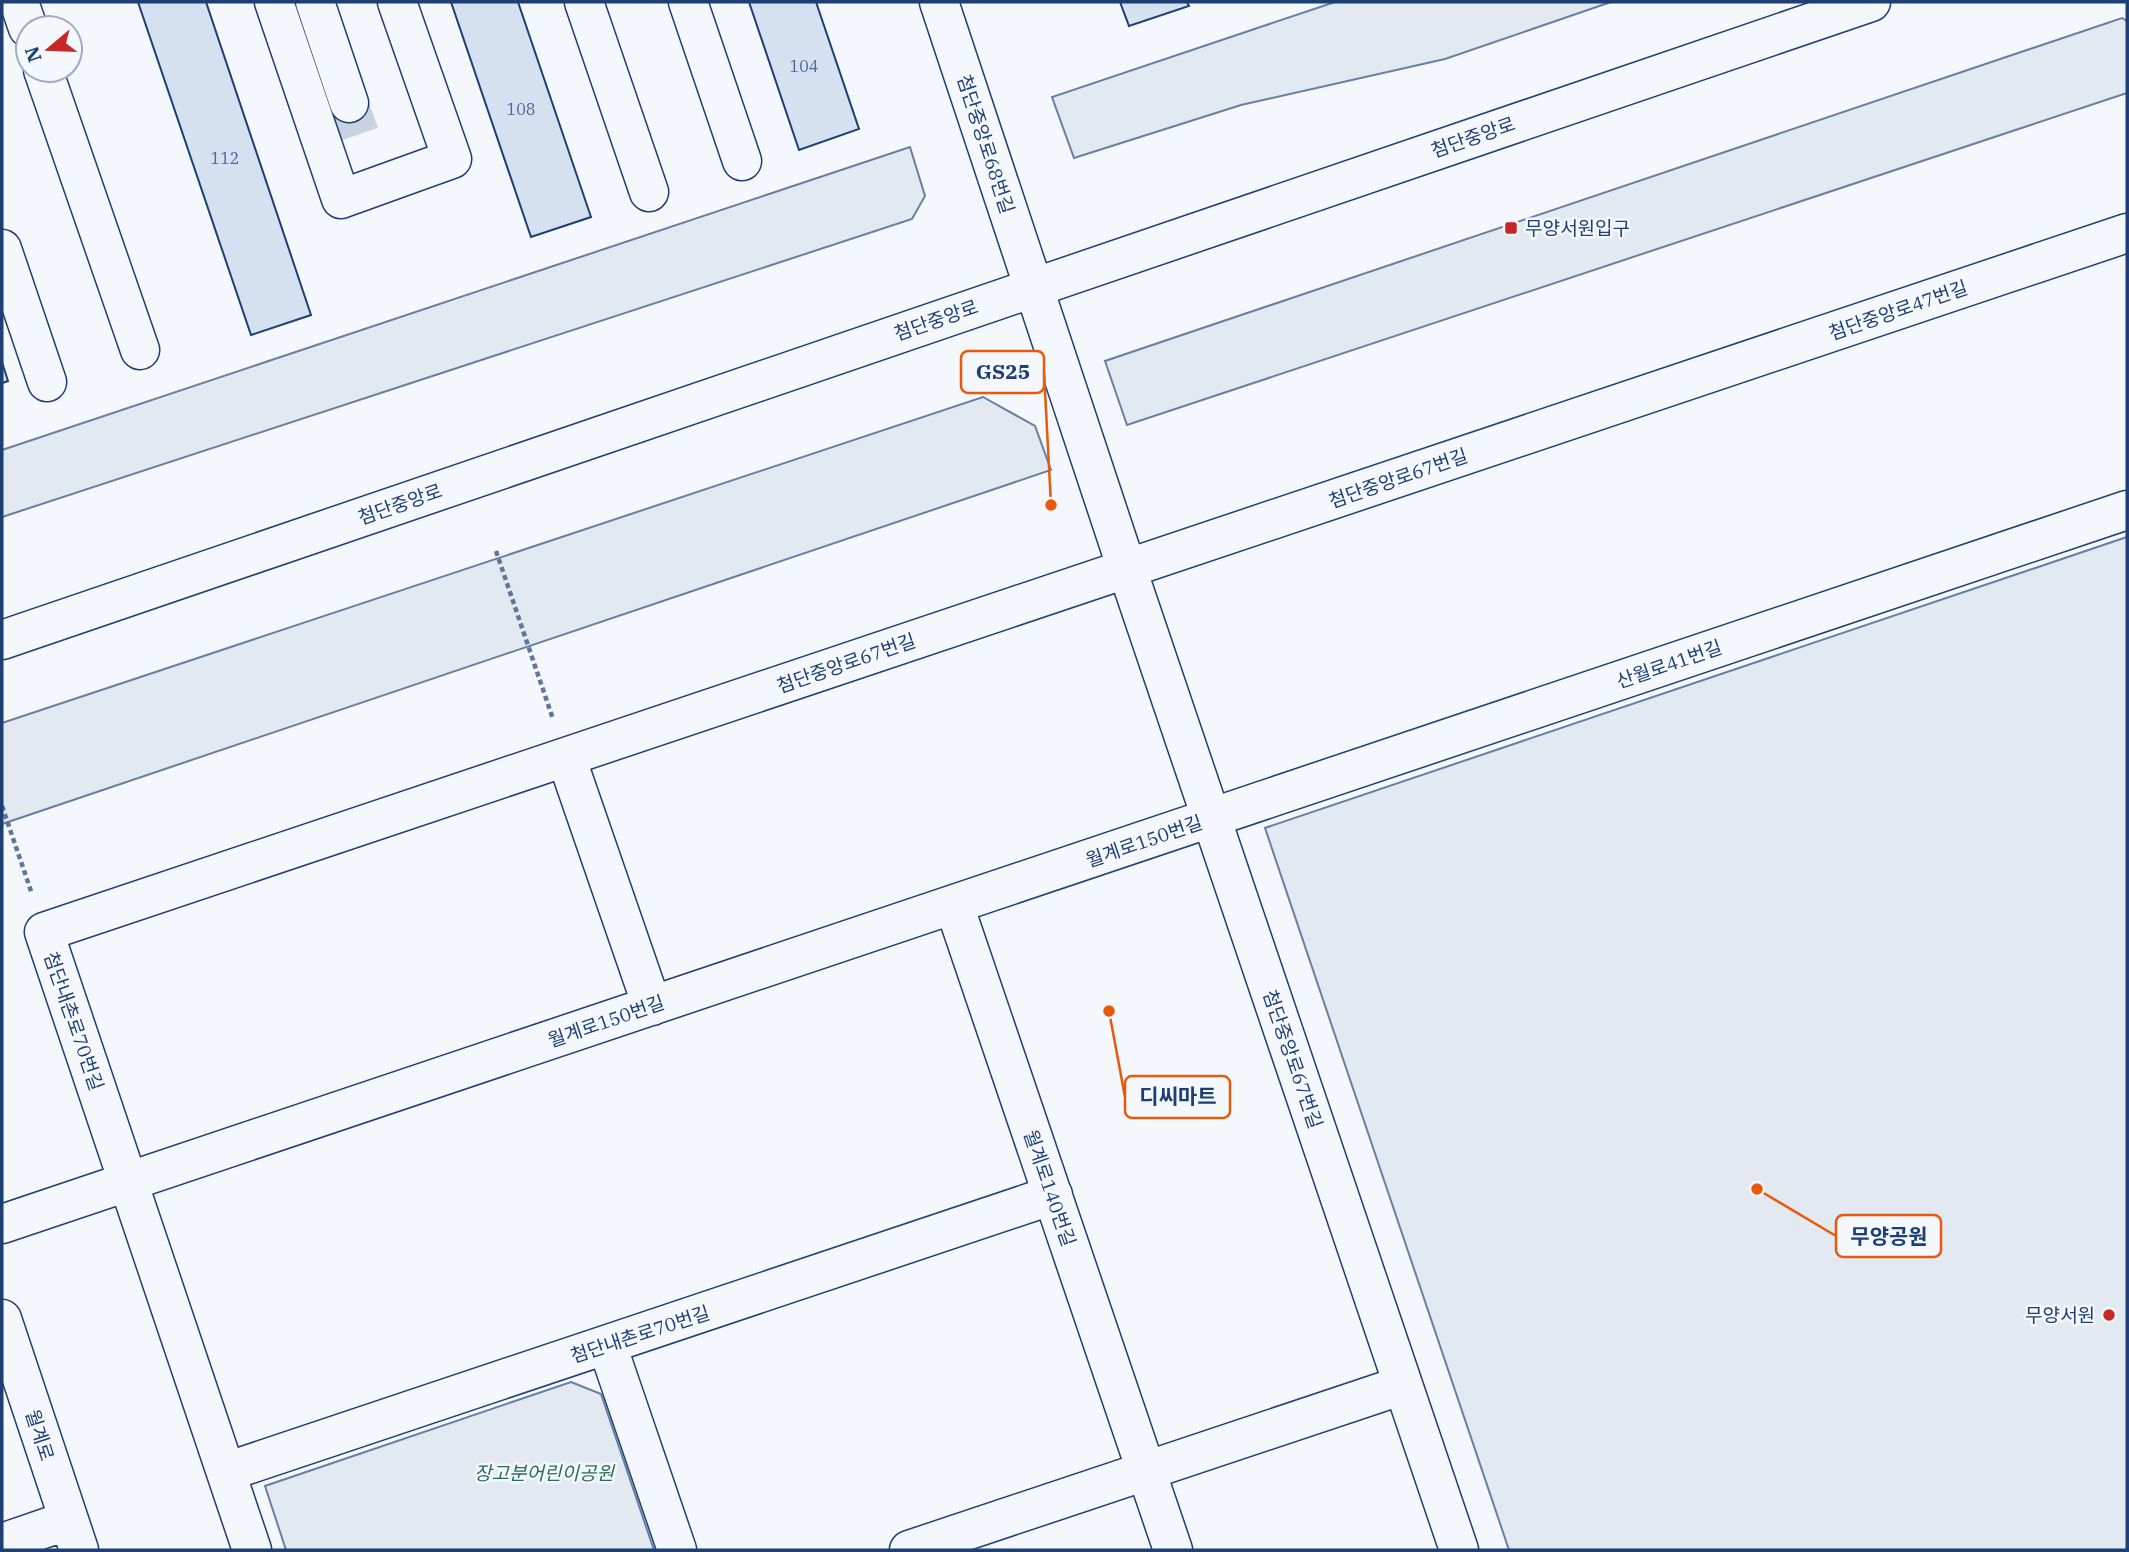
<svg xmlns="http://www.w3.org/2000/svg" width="2129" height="1552" font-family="'IBM Plex Serif','Noto Sans KR',serif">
	<rect width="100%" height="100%" fill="#f4f7fb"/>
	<!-- green -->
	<path fill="#e3e9f0" stroke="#687fa3" stroke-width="2" d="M1335,2H1611L1445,59L1241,105L1074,158L1052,97Z
		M2122,18L2127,21V93L1127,425L1105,361Z
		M910,147L925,196L912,219L2,517V450Z
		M983,397L1035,426L1051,470L2,824V723Z
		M2127,537V1550H1509L1265,828Z
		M571,1382L601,1394L654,1550H286L265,1486Z"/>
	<!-- building -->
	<path fill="#d5e0f0" stroke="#1d3f73" stroke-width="2" d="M138,2H206L311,315L251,335Z
		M451,2H518L591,217L531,237Z
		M749,2H816L859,129L799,150Z
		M1120,2H1187L1189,6L1129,26Z
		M2,362L8,381L2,383Z"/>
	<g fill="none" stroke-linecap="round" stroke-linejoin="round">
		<!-- minor-tunnel -->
		<path stroke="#c9d2e0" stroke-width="38" stroke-dasharray="38 19" stroke-linecap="butt" d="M349,103L360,134"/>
		<!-- minor casing -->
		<g stroke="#1d3f73" stroke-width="41">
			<path id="minor" d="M19,2L28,28
				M274,2L341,199L452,159L397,2
				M315,2L349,103
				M584,2L649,192
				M688,2L742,161
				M939,2L1127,569L1459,1550
				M43,70L140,350
				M2,249L47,382
				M2,640L1871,2
				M566,757L652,1006
				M954,905L1173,1550
				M2,1224L2127,510
				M2,1319L79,1550
				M607,1345L677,1550
				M226,1472L1053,1195
				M2,1543L69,1520
				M252,1550L44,932L2127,233
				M909,1550L1403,1385"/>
		</g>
		<!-- path -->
		<path stroke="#5e769c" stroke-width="4.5" stroke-dasharray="5 3.5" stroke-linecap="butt" d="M496,551L553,719
			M2,806L32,894"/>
		<!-- minor -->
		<use href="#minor" stroke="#f4f7fb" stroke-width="38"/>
	</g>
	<!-- markers -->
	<g fill="#c62828" stroke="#f4f7fb" stroke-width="2.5">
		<rect x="1504" y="221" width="14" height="14" rx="3.5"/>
		<circle cx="2109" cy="1315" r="7"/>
	</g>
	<g text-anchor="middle" stroke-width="5" stroke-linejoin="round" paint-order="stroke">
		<!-- number labels -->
		<g font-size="16" fill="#4b6792">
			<text x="804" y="72">104</text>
			<text x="521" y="115">108</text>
			<text x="225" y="164">112</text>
		</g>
		<!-- street labels -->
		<g font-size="19" fill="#1d3f73" stroke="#f4f7fb">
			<text transform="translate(1473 137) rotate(-19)" y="7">첨단중앙로</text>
			<text transform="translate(986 144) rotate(72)" y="7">첨단중앙로68번길</text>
			<text transform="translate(1898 310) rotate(-19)" y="7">첨단중앙로47번길</text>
			<text transform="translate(936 320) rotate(-19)" y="7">첨단중앙로</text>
			<text transform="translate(1398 478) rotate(-19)" y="7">첨단중앙로67번길</text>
			<text transform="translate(400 504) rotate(-19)" y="7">첨단중앙로</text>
			<text transform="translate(846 663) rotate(-19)" y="7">첨단중앙로67번길</text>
			<text transform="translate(1669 664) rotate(-19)" y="7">산월로41번길</text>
			<text transform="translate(1144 841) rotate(-19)" y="7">월계로150번길</text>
			<text transform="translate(74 1021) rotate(71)" y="7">첨단내촌로70번길</text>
			<text transform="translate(606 1021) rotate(-19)" y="7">월계로150번길</text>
			<text transform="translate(1293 1059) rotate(71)" y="7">첨단중앙로67번길</text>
			<text transform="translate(1050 1188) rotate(71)" y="7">월계로140번길</text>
			<text transform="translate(640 1334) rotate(-18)" y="7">첨단내촌로70번길</text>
			<text transform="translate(40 1435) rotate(72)" y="7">월계로</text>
		</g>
		<!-- poi labels -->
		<g font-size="19" fill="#1d3f73" stroke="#f4f7fb" text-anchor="start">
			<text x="1525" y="235">무양서원입구</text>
			<text x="2095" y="1322" text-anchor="end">무양서원</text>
		</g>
		<!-- park labels -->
		<g font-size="19" font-style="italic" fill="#2c6c60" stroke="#f4f7fb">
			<text x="544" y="1480">장고분어린이공원</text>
		</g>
	</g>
	<!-- callouts -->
	<path fill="none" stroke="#e8590c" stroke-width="2.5" d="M1051 505L1044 372M1109 1011L1125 1097M1757 1189L1836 1236"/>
	<g fill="#e8590c" stroke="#f4f7fb" stroke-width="2.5">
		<circle cx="1051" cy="505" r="7"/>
		<circle cx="1109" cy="1011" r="7"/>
		<circle cx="1757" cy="1189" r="7"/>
	</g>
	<g fill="#f4f7fb" stroke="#e8590c" stroke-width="2.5">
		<rect x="961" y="351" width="83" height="42" rx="7"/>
		<rect x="1125" y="1076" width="105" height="42" rx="7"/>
		<rect x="1836" y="1215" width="105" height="42" rx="7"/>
	</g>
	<g font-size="21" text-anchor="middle" font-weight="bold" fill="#1d3f73">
		<text x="1003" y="379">GS25</text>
		<text x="1178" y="1104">디씨마트</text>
		<text x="1889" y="1244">무양공원</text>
	</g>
	<!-- border -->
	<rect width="2129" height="1552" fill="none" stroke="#1d3f73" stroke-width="7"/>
	<!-- north arrow -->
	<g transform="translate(49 49) rotate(251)"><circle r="33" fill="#f4f7fb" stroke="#9eadc5" stroke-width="2"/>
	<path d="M0-5L12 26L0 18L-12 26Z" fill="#c62828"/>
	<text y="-10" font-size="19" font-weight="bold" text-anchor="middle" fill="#1d3f73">N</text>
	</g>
</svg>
